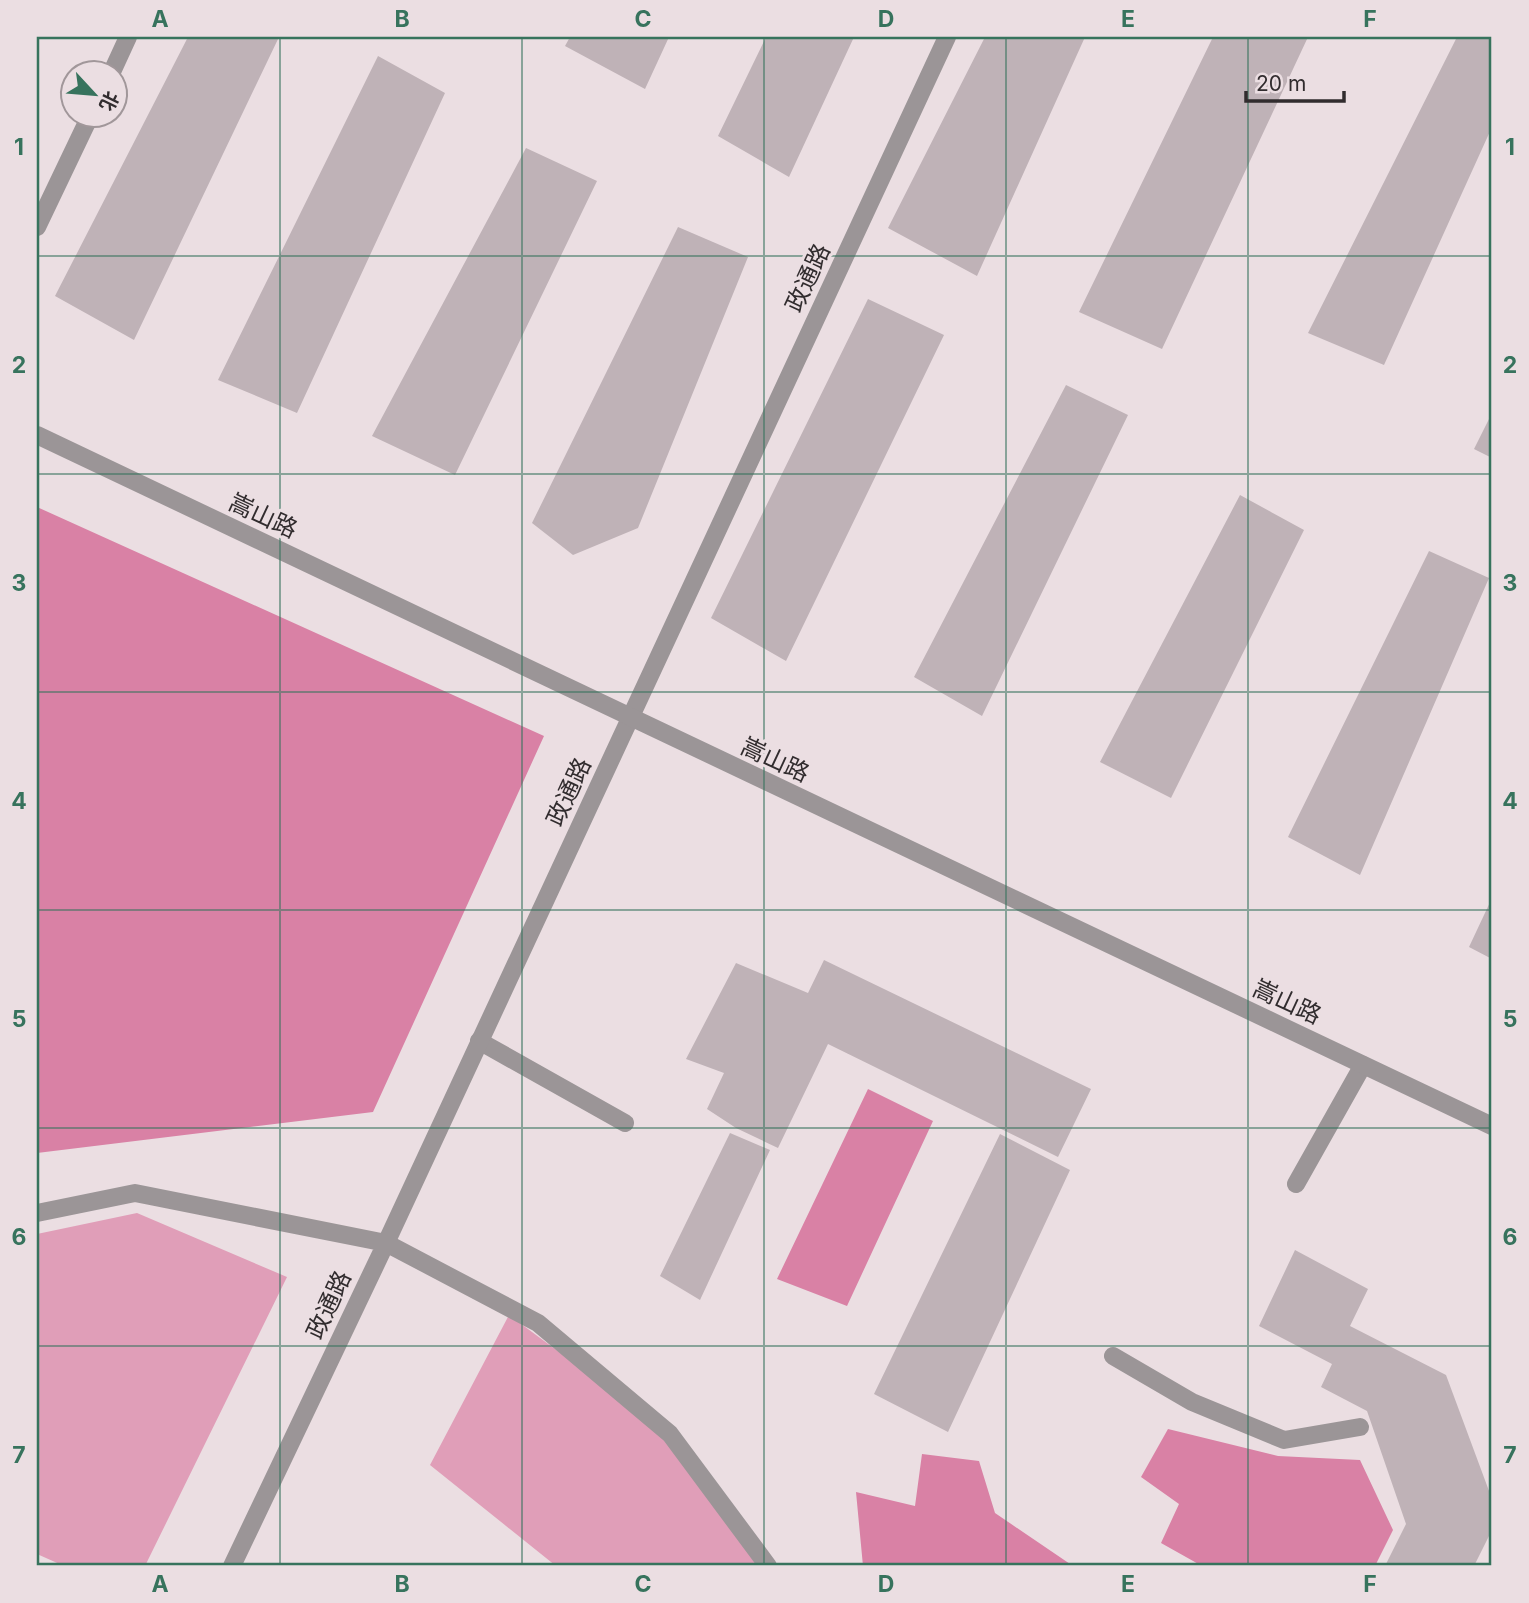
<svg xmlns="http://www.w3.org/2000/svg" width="1529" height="1603" font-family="Inter,'Noto Sans SC',sans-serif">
	<rect width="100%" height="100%" fill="#ebdee2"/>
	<!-- green -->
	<path fill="#e09eb8" d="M137,1213L287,1277L145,1566H64L37,1554V1234Z
		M509,1315L670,1434L768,1566H556L430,1465Z"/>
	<!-- forest -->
	<path fill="#d981a5" d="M37,507L544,736L373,1112L37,1153Z
		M868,1089L933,1121L847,1306L777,1279Z
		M1168,1429L1278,1456L1360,1460L1393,1530L1375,1566H1202L1161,1543L1179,1504L1141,1477Z
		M922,1454L979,1461L995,1513L1073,1566H863L856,1492L915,1506Z"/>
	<!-- building -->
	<path fill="#bfb2b7" d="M188,37H279L134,340L55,296Z
		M570,37H669L645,89L565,46Z
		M766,37H854L789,177L718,136Z
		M985,37H1085L977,276L888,228Z
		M1213,37H1308L1162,349L1079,312Z
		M1457,37H1492V127L1384,365L1308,333Z
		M378,56L445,93L297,413L218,380Z
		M526,148L597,181L455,475L372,436Z
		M678,227L748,257L638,528L573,555L532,523Z
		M868,299L944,335L786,661L711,618Z
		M1066,385L1128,415L982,716L914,677Z
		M1492,413V458L1474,449Z
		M1240,495L1304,530L1171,798L1100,762Z
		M1429,551L1489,578L1360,875L1288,837Z
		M1492,898V959L1469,947Z
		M824,960L1091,1089L1058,1157L828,1044L778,1148L736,1128L707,1109L724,1073L686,1059L736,963L808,993Z
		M730,1133L770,1150L700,1300L660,1276Z
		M1000,1134L1070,1170L948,1432L874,1394Z
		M1295,1250L1368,1289L1350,1326L1446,1375L1492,1499V1530L1474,1566H1385L1406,1524L1367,1411L1321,1387L1332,1364L1259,1326Z"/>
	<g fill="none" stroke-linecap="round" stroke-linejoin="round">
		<!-- service -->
		<path stroke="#9b9597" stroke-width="18" d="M479,1041L625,1123
			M1296,1184L1363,1065
			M1113,1356L1192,1402L1284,1440L1360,1427"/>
		<!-- minor -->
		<path stroke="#9b9597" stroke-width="18" d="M111,74L128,37
			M37,227L90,116
			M37,1213L135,1193L386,1243L538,1323L670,1434L768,1566
			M232,1566L386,1243L947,37"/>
		<!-- tertiary -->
		<path stroke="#9b9597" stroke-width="18" d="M37,435L1492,1126"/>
	</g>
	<!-- grid -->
	<path fill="none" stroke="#37735d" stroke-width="2" stroke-opacity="0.55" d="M280,37V1566M522,37V1566M764,37V1566M1006,37V1566M1248,37V1566M37,256H1492M37,474H1492M37,692H1492M37,910H1492M37,1128H1492M37,1346H1492"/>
	<g text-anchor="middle" stroke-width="6" stroke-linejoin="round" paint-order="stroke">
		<!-- street labels -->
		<g font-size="24" fill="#312c2e" stroke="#ebdee2">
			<text transform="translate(808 278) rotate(-65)" y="8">政通路</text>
			<text transform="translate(263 516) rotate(25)" y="8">嵩山路</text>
			<text transform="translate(775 760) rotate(25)" y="8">嵩山路</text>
			<text transform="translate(569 792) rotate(-65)" y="8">政通路</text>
			<text transform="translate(1287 1002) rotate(25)" y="8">嵩山路</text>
			<text transform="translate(329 1305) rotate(-65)" y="8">政通路</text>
		</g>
	</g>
	<!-- border -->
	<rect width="1529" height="1603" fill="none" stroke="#ebdee2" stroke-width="77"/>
	<!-- north arrow -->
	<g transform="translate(94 94) rotate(116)"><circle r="33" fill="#ebdee2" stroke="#a1979a" stroke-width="2"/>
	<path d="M0-5L12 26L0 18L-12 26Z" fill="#37735d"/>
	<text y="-10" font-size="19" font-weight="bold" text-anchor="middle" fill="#312c2e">北</text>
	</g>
	<!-- scale -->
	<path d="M1246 91v10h98v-10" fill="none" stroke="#312c2e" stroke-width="3.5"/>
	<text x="1256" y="91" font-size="21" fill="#312c2e" stroke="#ebdee2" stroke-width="5" paint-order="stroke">20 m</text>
	<rect x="38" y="38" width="1452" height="1526" fill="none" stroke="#37735d" stroke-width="2.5"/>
	<g font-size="23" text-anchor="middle" font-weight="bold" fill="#37735d">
		<text x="160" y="27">A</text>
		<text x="402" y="27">B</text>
		<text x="643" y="27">C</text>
		<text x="886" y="27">D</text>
		<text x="1128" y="27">E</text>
		<text x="1370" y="27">F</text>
		<text x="19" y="155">1</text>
		<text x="1510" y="155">1</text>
		<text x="19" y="373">2</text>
		<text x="1510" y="373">2</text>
		<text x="19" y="591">3</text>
		<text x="1510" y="591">3</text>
		<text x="19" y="809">4</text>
		<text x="1510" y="809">4</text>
		<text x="19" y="1027">5</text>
		<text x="1510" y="1027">5</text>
		<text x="19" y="1245">6</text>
		<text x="1510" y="1245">6</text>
		<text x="19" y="1463">7</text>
		<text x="1510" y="1463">7</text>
		<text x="160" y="1592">A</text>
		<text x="402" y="1592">B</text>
		<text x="643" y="1592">C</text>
		<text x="886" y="1592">D</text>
		<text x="1128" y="1592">E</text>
		<text x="1370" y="1592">F</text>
	</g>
</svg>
